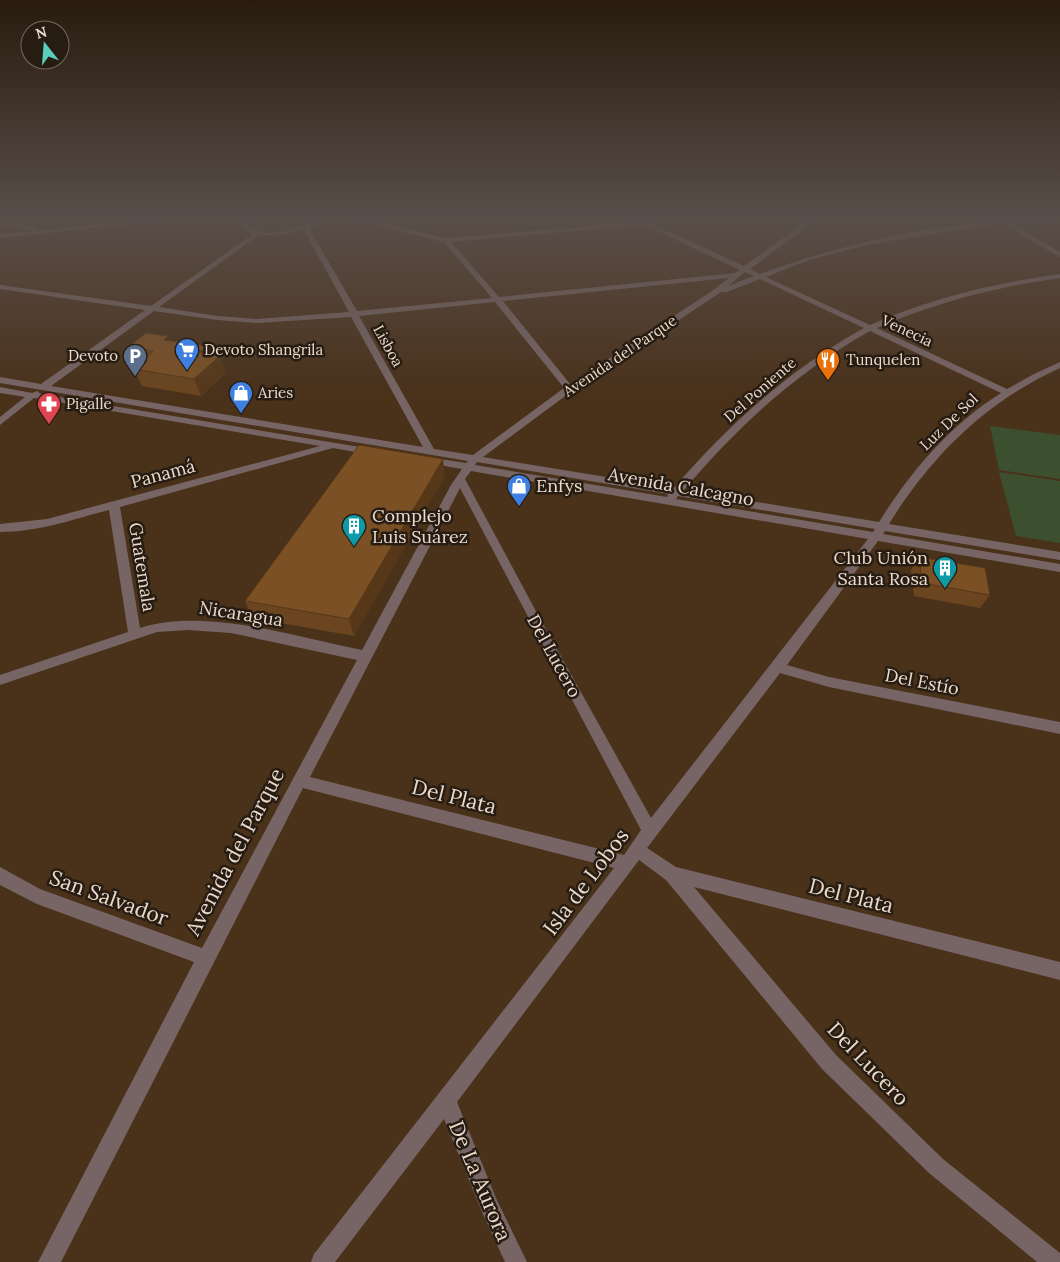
<svg xmlns="http://www.w3.org/2000/svg" width="1060" height="1262" font-family="Lora,serif">
	<rect width="100%" height="100%" fill="#49311a"/>
	<!-- green -->
	<path fill="#3c5030" d="M248,218H322C302,227 263,242 247,221Z
		M990,426L1060,435V479L999,470Z
		M999,472L1060,481V543L1016,536Z"/>
	<g fill="none" stroke-linecap="round" stroke-linejoin="round">
		<!-- path -->
		<path stroke="#9e8a78" stroke-width="1" stroke-dasharray="3 1" stroke-linecap="butt" d="M268,224L274,218"/>
		<!-- minor -->
		<path fill="#776565" fill-rule="evenodd" d="M162,218H189L0,238V234L33,231L0,224V220L36,228V231Z
			M239,218H245C263,251 306,218 332,218L309,228L357,311L492,298L444,242L346,218H359L446,238L637,222L632,218H641L646,221L704,218L653,224L744,266L811,218H819L750,269L760,274C854,239 960,218 1060,218V221L1010,223L1060,252V257L1002,223L871,244L809,260L766,277L870,325C931,298 994,283 1060,274V278C996,287 936,302 877,328L1007,389L1034,374L1060,362V368C986,402 932,455 889,524L1060,552V560L885,531L883,534L1060,564V572L878,541L787,665L829,677L1060,722V734L829,687L780,673L647,848L676,867L1060,962V980L694,887L836,1055L943,1159L1060,1253V1262H1037L929,1173L822,1069L666,880L639,860L457,1102L496,1198L527,1262H505L482,1212L444,1119L335,1262H311L314,1254L614,868L303,788L61,1262H38L194,962L37,904L0,885V867L40,889L202,948L357,660L231,633L188,630L157,632L0,685V675L128,632L109,510C74,519 38,532 0,532V524L47,519L320,446L34,398L0,425V417L25,397L0,393V387L32,393L37,391L41,394L372,449L377,452L372,455L333,448L120,507L140,628C202,607 298,637 362,650L451,485L462,469L427,463L422,460L427,457L466,463L468,461L0,383V377L41,384L145,310L0,289V285L151,306L253,234L245,229ZM644,225L740,270L735,273L499,297L451,242ZM304,230L349,312L257,319L217,316L159,307L259,235H281ZM745,272L754,276L728,286ZM729,278L712,291L570,384L503,301ZM760,279L864,328C790,369 728,425 674,488L483,457L572,391L721,292H727ZM495,302L564,388L473,455L434,449L359,316ZM154,311L217,320L257,323L351,317L423,447L51,386ZM870,331L1001,393C950,425 911,471 879,522L684,490C737,427 798,371 870,331ZM477,462L668,494L667,497L475,465ZM471,471L868,539L651,818L538,615L465,479ZM460,488L641,830L624,855L310,777ZM678,496L875,529L873,532L676,499Z"/>
	</g>
	<!-- wall -->
	<path fill="#6a451f" d="M170,341L207,346L210,354L226,373L201,396L142,386L134,369L139,364L136,363L128,347Z
		M445,476L354,636L252,618L245,601Z
		M919,557L990,595L980,608L914,596L911,570Z"/>
	<!-- shaded-wall -->
	<path fill="#563819" d="M207,346L213,362L220,356L226,373L201,396L194,379L200,352Z
		M443,459L445,476L354,636L349,619Z"/>
	<!-- building -->
	<path fill="#7b5024" stroke="#563819" d="M146,333L168,336L164,340L207,346L200,352L220,356L194,379L134,369L153,351L128,347Z
		M359,445L443,459L349,619L245,601Z
		M919,557L985,568L990,595L922,583Z"/>
	<!-- sky -->
	<linearGradient id="sky" x2="0" y2="1"><stop stop-color="#281b0e"/><stop offset="0.55" stop-color="#594e49"/><stop offset="1" stop-color="#594e49" stop-opacity="0"/></linearGradient>
	<rect width="1060" height="395" fill="url(#sky)"/>
	<!-- icons -->
	<defs>
		<g id="supermarket-pin" transform="scale(1.25)"><path d="M0 17L-7.5 6A9.5 9.5 0 1 1 7.5 6Z" fill="#3f7fe0" stroke="#271c12"/><path d="M-6-5.5h2.5l.6 2H6L4.5 2H-2.5L-4.4-4H-6ZM-1.5 3.2a1.3 1.3 0 1 0 .1 0ZM3 3.2a1.3 1.3 0 1 0 .1 0Z" fill="#fff"/></g>
		<g id="parking-pin" transform="scale(1.25)"><path d="M0 17L-7.5 6A9.5 9.5 0 1 1 7.5 6Z" fill="#5c6f8a" stroke="#271c12"/><path d="M-3.5-5.5H1a3.5 3.5 0 0 1 0 7H-1V5.5H-3.5ZM-1-3.4V-.6H.8a1.4 1.4 0 0 0 0-2.8Z" fill="#fff"/></g>
		<g id="restaurant-pin" transform="scale(1.25)"><path d="M0 17L-7.5 6A9.5 9.5 0 1 1 7.5 6Z" fill="#e8710a" stroke="#271c12"/><path d="M-5-6h1v4h1v-4h1v4h1v-4h1v5L-1.5 .5V6h-2V.5L-5-1ZM5-6V6H3V1.5H1.5Q1.5-4 5-6Z" fill="#fff"/></g>
		<g id="shop-pin" transform="scale(1.25)"><path d="M0 17L-7.5 6A9.5 9.5 0 1 1 7.5 6Z" fill="#3f7fe0" stroke="#271c12"/><path d="M-5-2.5h2.3a2.7 3.5 0 0 1 5.4 0H5L5.5 6h-11ZM-1.5-2.5h3a1.5 2.3 0 0 0-3 0Z" fill="#fff"/></g>
		<g id="pharmacy-pin" transform="scale(1.25)"><path d="M0 17L-7.5 6A9.5 9.5 0 1 1 7.5 6Z" fill="#e0444e" stroke="#271c12"/><path d="M-2-6h4v4h4v4h-4v4h-4v-4h-4v-4h4Z" fill="#fff"/></g>
		<g id="building-pin" transform="scale(1.25)"><path d="M0 17L-7.5 6A9.5 9.5 0 1 1 7.5 6Z" fill="#0f9aa8" stroke="#271c12"/><path d="M-4-6H4V6H1V3H-1V6H-4ZM-2.5-4.3h1.7v1.8h-1.7ZM.8-4.3h1.7v1.8H.8ZM-2.5-1h1.7V.8h-1.7ZM.8-1h1.7V.8H.8Z" fill="#fff"/></g>
	</defs>
	<g fill-rule="evenodd">
		<use href="#supermarket-pin" x="187" y="350"/>
		<use href="#parking-pin" x="135" y="356"/>
		<use href="#restaurant-pin" x="828" y="360"/>
		<use href="#shop-pin" x="241" y="393"/>
		<use href="#pharmacy-pin" x="49" y="404"/>
		<use href="#shop-pin" x="519" y="486"/>
		<use href="#building-pin" x="354" y="526"/>
		<use href="#building-pin" x="945" y="568"/>
	</g>
	<g text-anchor="middle" stroke-width="5" stroke-linejoin="round" paint-order="stroke">
		<!-- far-street labels -->
		<g font-size="15" fill="#eadacd" stroke="#271c12">
			<text transform="translate(907 331) rotate(25)" y="5">Venecia</text>
			<text transform="translate(388 346) rotate(61)" y="5">Lisboa</text>
			<text transform="translate(620 356) rotate(-34)" y="5">Avenida del Parque</text>
			<text transform="translate(760 390) rotate(-41)" y="5">Del Poniente</text>
			<text transform="translate(949 422) rotate(-44)" y="5">Luz De Sol</text>
		</g>
		<!-- far-poi labels -->
		<g font-size="15" fill="#eadacd" stroke="#271c12" text-anchor="start">
			<text x="204" y="355">Devoto Shangrila</text>
			<text x="118" y="361" text-anchor="end">Devoto</text>
			<text x="846" y="365">Tunquelen</text>
			<text x="258" y="398">Aries</text>
			<text x="66" y="409">Pigalle</text>
		</g>
		<!-- street labels -->
		<g font-size="18" fill="#eadacd" stroke="#271c12">
			<text transform="translate(163 474) rotate(-15)" y="6">Panamá</text>
			<text transform="translate(681 487) rotate(10)" y="6">Avenida Calcagno</text>
			<text transform="translate(142 567) rotate(81)" y="6">Guatemala</text>
			<text transform="translate(241 614) rotate(9)" y="6">Nicaragua</text>
			<text transform="translate(554 656) rotate(61)" y="6">Del Lucero</text>
			<text transform="translate(922 682) rotate(11)" y="6">Del Estío</text>
		</g>
		<!-- poi labels -->
		<g font-size="18" fill="#eadacd" stroke="#271c12" text-anchor="start">
			<text x="536" y="492">Enfys</text>
			<text x="372" y="522">Complejo<tspan x="372" dy="21">Luis Suárez</tspan></text>
			<text x="928" y="564" text-anchor="end">Club Unión<tspan x="928" dy="21">Santa Rosa</tspan></text>
		</g>
		<!-- near-street labels -->
		<g font-size="21" fill="#eadacd" stroke="#271c12">
			<text transform="translate(454 797) rotate(14)" y="7">Del Plata</text>
			<text transform="translate(235 852) rotate(-62)" y="7">Avenida del Parque</text>
			<text transform="translate(586 882) rotate(-53)" y="7">Isla de Lobos</text>
			<text transform="translate(851 896) rotate(14)" y="7">Del Plata</text>
			<text transform="translate(109 898) rotate(20)" y="7">San Salvador</text>
			<text transform="translate(868 1064) rotate(46)" y="7">Del Lucero</text>
			<text transform="translate(480 1181) rotate(67)" y="7">De La Aurora</text>
		</g>
	</g>
	<!-- north arrow -->
	<g transform="translate(45 45) rotate(343)"><circle r="24" fill="#271c12" stroke="#75685d"/>
	<path d="M0-4L9 19L0 12L-9 19Z" fill="#5acebd"/>
	<text y="-8" font-size="14" font-weight="bold" text-anchor="middle" fill="#eadacd">N</text>
	</g>
</svg>
